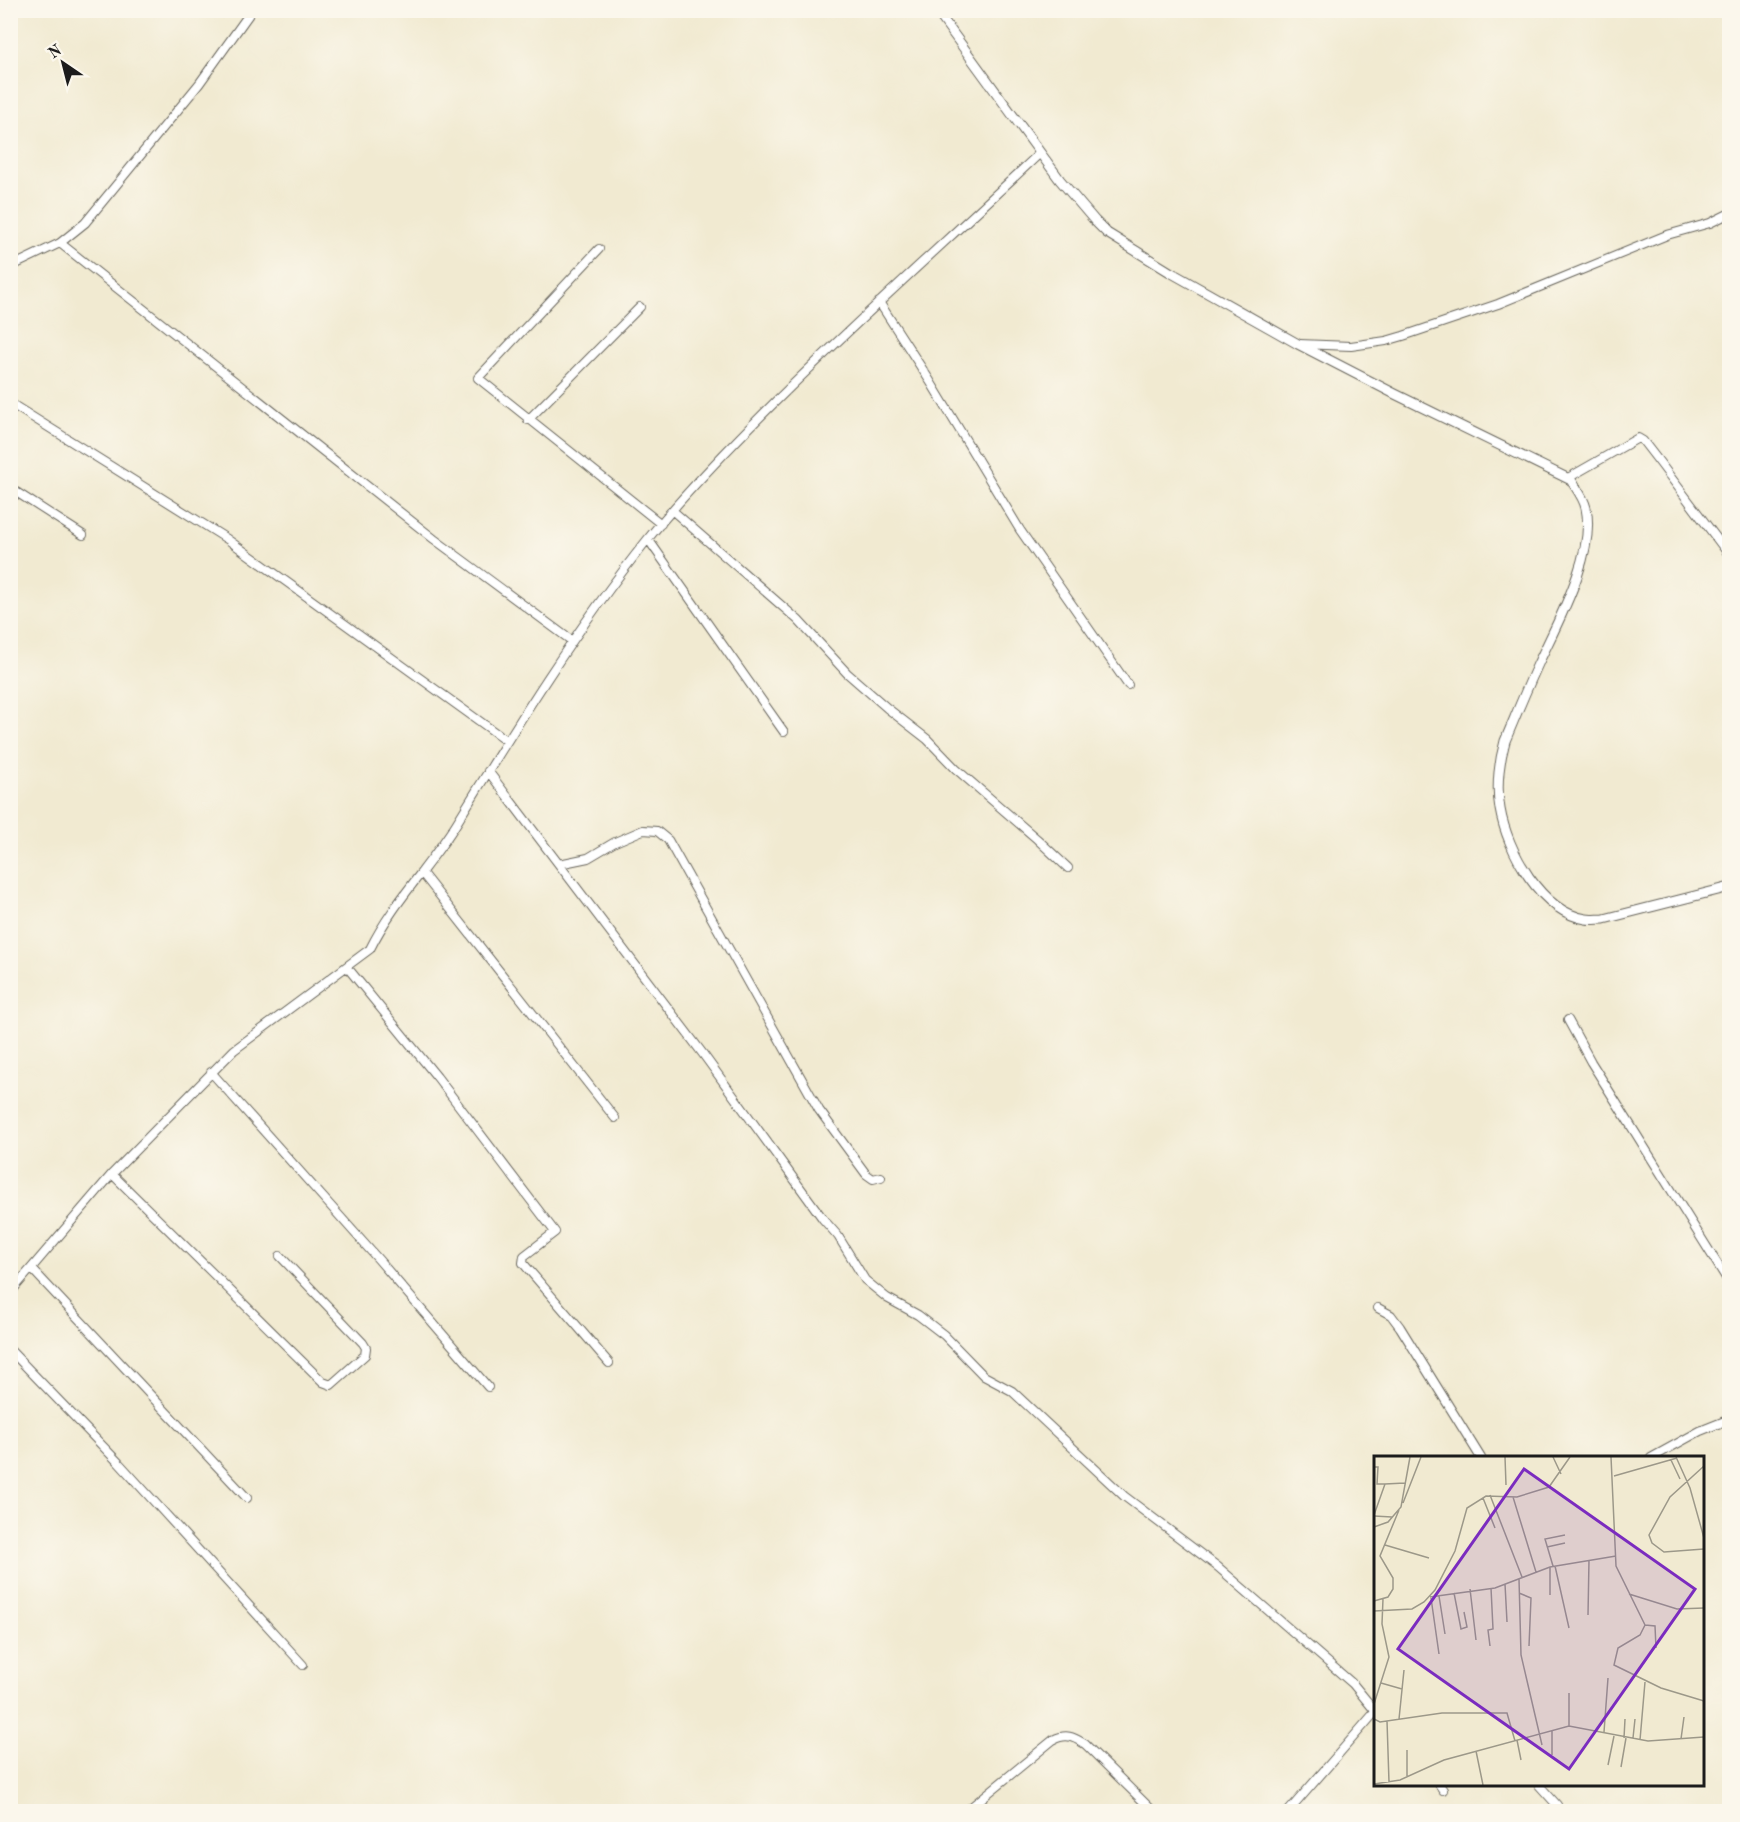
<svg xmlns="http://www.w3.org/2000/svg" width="1740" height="1822" font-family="'Old Standard TT',serif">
	<rect width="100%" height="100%" fill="#fbf7ec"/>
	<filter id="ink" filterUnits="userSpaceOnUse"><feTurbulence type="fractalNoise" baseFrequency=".0167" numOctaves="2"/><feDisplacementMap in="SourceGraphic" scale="12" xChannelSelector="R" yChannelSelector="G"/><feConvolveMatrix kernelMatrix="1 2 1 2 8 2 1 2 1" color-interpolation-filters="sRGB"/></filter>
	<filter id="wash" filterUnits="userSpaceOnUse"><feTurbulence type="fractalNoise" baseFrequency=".008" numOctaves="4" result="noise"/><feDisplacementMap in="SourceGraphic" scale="24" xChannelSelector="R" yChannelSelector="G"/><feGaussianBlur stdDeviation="1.35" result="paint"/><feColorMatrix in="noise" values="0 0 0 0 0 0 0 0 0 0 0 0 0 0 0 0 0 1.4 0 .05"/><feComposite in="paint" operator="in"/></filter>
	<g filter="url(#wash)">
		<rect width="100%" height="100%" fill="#f1ead1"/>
	</g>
	<g filter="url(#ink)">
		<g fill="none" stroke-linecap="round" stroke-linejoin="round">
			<!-- minor casing -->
			<g stroke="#67645b" stroke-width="10">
				<path id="minor" d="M60,243L434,539L572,641
					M599,249L478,378L661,524
					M10,267L60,243L85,223L199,84L252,10
					M879,302L930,381L1020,530L1128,685
					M1299,344L1351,346L1386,341L1403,336L1498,304L1667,235L1710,223L1730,213
					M10,403L227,539L507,741
					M528,420L640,307
					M1568,478L1638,438L1643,441L1660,463L1730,556
					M10,488L83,535
					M673,511L798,620L847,673L887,708L927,739L956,769L1037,839L1068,868
					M648,539L784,732
					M488,771L703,1054L823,1219L838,1236L865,1280L887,1298L918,1315L944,1335L984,1376L1012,1391L1124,1496L1218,1567L1353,1684L1376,1712
					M559,864L588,858L615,842L643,830L657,831L668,840L819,1110L866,1174L873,1179L881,1177
					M422,873L615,1118
					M347,967L437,1077L555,1232L524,1256L523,1263L609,1363
					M1568,1020L1591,1062L1730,1284
					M211,1072L378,1259L488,1387
					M112,1174L323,1382L331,1385L365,1355L366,1348L363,1343L280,1256
					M32,1269L247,1498
					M10,1293L112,1174L234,1050L370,949C392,904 429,867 456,824C516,726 575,630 647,540C684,494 726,451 768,409C856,321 949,239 1040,153
					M1378,1308L1391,1315L1400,1327L1481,1458
					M10,1350L119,1463L303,1665
					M1651,1458L1700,1431L1730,1419
					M1439,1784L1443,1790
					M1538,1784L1557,1805
					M965,1812L1053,1740C1067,1733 1073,1737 1085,1744L1154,1812
					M1288,1812L1376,1711"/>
			</g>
			<!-- tertiary casing -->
			<g stroke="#67645b" stroke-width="11">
				<path id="tertiary" d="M936,10L1060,180L1095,221L1107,233L1170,272L1298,344L1395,394L1571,480C1576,488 1584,498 1586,508C1596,554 1557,623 1538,664C1526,690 1516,715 1505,741C1499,763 1496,786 1500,809C1507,850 1541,912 1586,919C1591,920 1598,919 1604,919L1730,887"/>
			</g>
			<!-- minor -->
			<use href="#minor" stroke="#fff" stroke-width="8"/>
			<!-- tertiary -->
			<use href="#tertiary" stroke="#fff" stroke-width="9"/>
		</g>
	</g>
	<!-- overview -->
	<g transform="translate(1374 1456)">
		<rect width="330" height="330" fill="#f1ead1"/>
		<path fill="none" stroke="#9c9889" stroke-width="1.5" d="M131,1L132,29M179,1L187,18M237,1L242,110L271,169L266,179L244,192L240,209L287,232L330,245M302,1L316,32L330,82M297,4L306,23M330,10L296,41L275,79L278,87L290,96L330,93M0,11H4L3,28H11M240,20L303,2M116,39L148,121M139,41L162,116M109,42L121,72M29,47L47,1M0,59L11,28L31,27M0,60L18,61M0,71L14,66L27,51L36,1M11,89L55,102M173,91L191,87M179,110L171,83L191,79M181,110L195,172M176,111V139M145,123L147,199L168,289M131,128L133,166M96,133L102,184M80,137L87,173L93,171L90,156M145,137L157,142L155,190M255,138L303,153L330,152M65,140L71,178M56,141L121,132L176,111L242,100M57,142L65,198M0,145L14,141L19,133V122L6,100L25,54M0,155L38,153L50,146L61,134L81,95L93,52L112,40L143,41L175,31L196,1M214,159L215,104M271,169L281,170L282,192M116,190L114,174L119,173L117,132M7,227L28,233M0,248L15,201L8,168L9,143M0,263L6,266L68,257H133L141,285M25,263L30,214M13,265L15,326M195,270V237M178,274V299M230,276L234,222M250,282L251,263M259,282L261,263M307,283L310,261M143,284L147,304M266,284L271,226M33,294V320M102,295L109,329M234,309L240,280M247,311L252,282M0,328L26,324L70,304L195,270L274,285L330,281"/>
		<path fill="#7b2cbf" fill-opacity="0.15" stroke="#7b2cbf" stroke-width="3" d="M150,13L321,133L195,313L24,193Z"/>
		<rect width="330" height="330" fill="none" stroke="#1c1c1c" stroke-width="3"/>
	</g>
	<!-- margin -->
	<rect width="1740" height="1822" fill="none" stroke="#fbf7ec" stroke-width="36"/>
	<!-- north arrow -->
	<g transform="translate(63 63) rotate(325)" stroke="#fbf7ec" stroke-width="4.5" paint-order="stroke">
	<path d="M0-4.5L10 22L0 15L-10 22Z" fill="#1c1c1c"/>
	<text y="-9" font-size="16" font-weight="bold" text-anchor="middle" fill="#1c1c1c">N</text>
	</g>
</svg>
